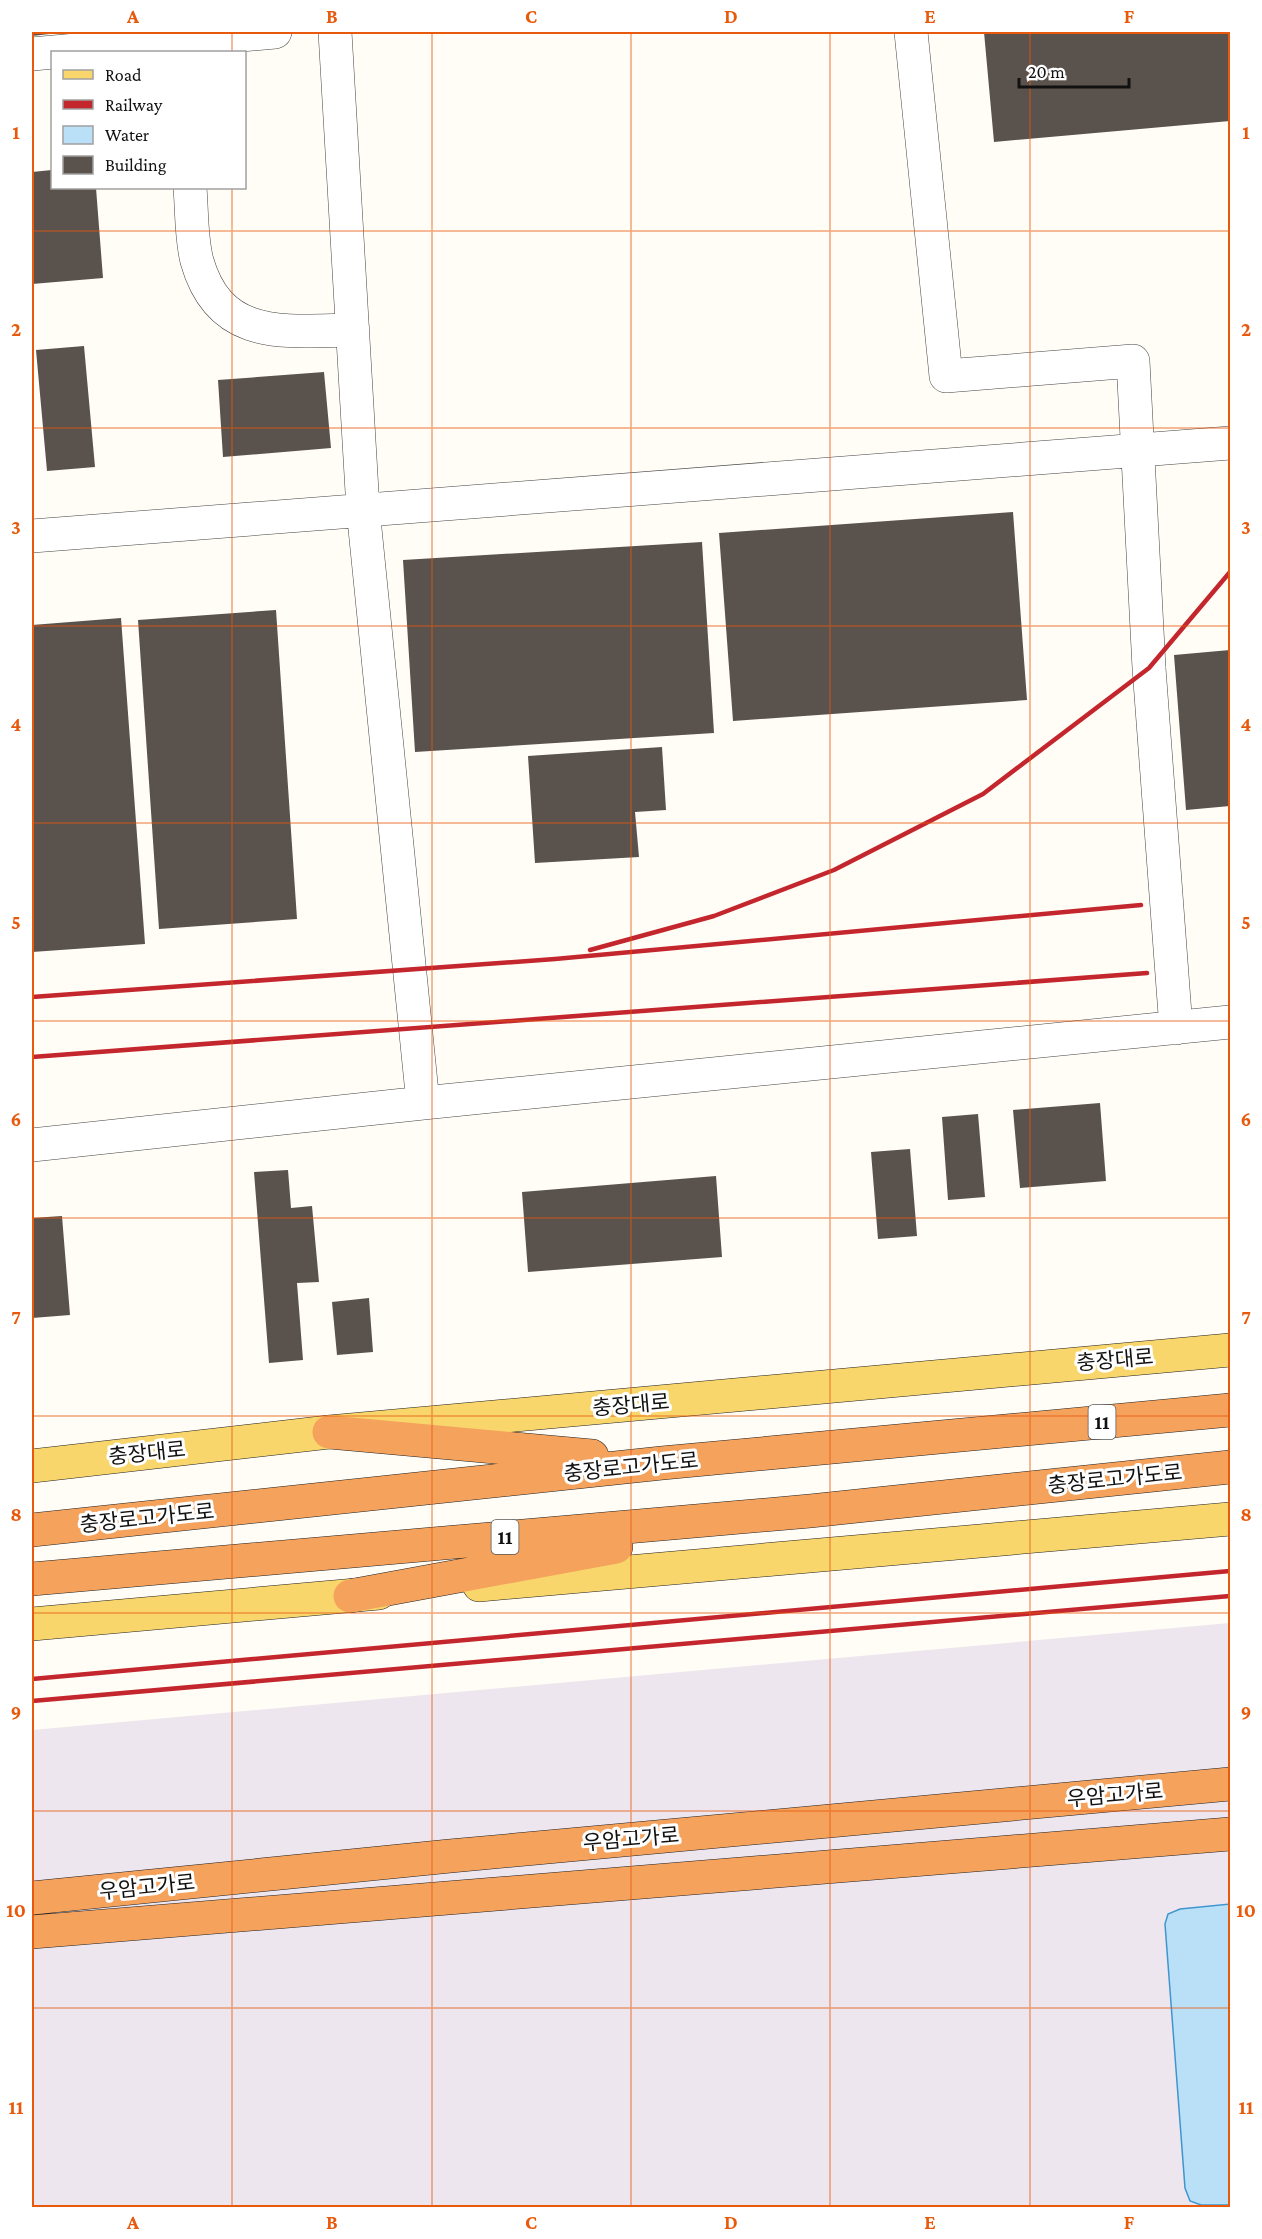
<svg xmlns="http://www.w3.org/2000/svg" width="1262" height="2239" font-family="'Crimson Pro','Noto Sans KR',serif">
	<rect width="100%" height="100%" fill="#fffdf5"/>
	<!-- industrial -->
	<path fill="#eee6ef" d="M1230,1623V1907L1190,2201L1230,2205V2207L32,2208V1730Z"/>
	<!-- water -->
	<path fill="#b9e0f7" stroke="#3f96cf" stroke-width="1.5" d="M1230,1904V2205H1201L1190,2201L1185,2188L1165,1924L1168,1914L1180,1909Z"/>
	<!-- building -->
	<path fill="#5a524d" d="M32,32H58V33L32,36Z
		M984,32H1230V121L994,142Z
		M52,170V188H96L103,278L32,284V172Z
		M84,346L95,467L47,471L36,350Z
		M324,372L331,448L223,457L218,380Z
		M1013,512L1027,700L733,721L719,533Z
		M702,542L714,733L415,752L403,560Z
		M276,610L297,919L159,929L138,620Z
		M121,618L145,944L32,952V625Z
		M1230,650V806L1186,810L1174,655Z
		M662,747L666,810L635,812L639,857L535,863L528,756Z
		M1100,1103L1106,1181L1020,1188L1013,1110Z
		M978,1114L985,1197L948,1200L942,1117Z
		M910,1149L917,1236L878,1239L871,1152Z
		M288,1170L291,1208L312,1206L319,1282L297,1283L303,1360L269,1363L254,1172Z
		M716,1176L722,1257L528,1272L522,1192Z
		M62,1216L70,1315L32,1318V1218Z
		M369,1298L373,1352L337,1355L332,1302Z"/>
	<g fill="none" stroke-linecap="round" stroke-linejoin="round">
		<!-- minor casing -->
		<g stroke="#444" stroke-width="34">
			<path id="minor" d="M335,32L363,509L423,1103L1230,1022
				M911,32L946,376L1133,361L1149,668L1176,1028
				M32,54L275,32
				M190,188C192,211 191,239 197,261C220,342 285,331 353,330
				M32,536L1230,443
				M32,1145L423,1103"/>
		</g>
		<!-- major casing -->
		<g stroke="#222" stroke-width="34">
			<path id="major" d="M32,1466L329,1432L1230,1350
				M479,1585L1230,1519
				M32,1624L379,1593"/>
		</g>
		<!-- highway casing -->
		<g stroke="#222" stroke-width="34">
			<path id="highway" d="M329,1432L592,1456
				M32,1530L662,1463L1230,1410
				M32,1579L810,1511L1230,1467
				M350,1596L616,1547
				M32,1898L450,1856L1230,1784
				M32,1932L1230,1834"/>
		</g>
		<!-- minor -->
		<use href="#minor" stroke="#fff" stroke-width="33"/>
		<!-- major -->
		<use href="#major" stroke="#f9d66b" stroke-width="33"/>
		<!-- highway -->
		<use href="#highway" stroke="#f5a25d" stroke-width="33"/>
		<!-- rail -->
		<path stroke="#c4262e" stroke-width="4.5" d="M590,950L714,916L834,870L983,794L1149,668L1230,572
			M32,997L555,959L1141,905
			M32,1057L1147,973
			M32,1679L1230,1571
			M32,1701L1230,1596"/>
	</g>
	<!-- grid -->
	<path fill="none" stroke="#e8590c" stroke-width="1.5" stroke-opacity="0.55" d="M232,32V52M432,32V2208M631,32V2208M830,32V2208M1030,32V2208M232,188V2208M32,231H1230M32,428H1230M32,626H1230M32,823H1230M32,1021H1230M32,1218H1230M32,1416H1230M32,1613H1230M32,1811H1230M32,2008H1230"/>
	<g text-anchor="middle" stroke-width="6" stroke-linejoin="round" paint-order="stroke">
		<!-- shield labels -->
		<g fill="#fff" stroke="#585858" stroke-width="1.5">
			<rect x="1088.5" y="1405" width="27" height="34" rx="4.5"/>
			<rect x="491.5" y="1520" width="27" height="34" rx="4.5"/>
		</g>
		<g font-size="20" font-weight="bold" fill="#111">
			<text x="1102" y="1429">11</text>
			<text x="505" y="1544">11</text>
		</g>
		<!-- street labels -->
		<g font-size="21" fill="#111" stroke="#fff">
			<text transform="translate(1115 1360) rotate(-5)" y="7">충장대로</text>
			<text transform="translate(631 1405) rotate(-5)" y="7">충장대로</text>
			<text transform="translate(147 1453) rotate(-6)" y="7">충장대로</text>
			<text transform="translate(631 1467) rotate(-6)" y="7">충장로고가도로</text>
			<text transform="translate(1115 1479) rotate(-6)" y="7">충장로고가도로</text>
			<text transform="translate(147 1518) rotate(-6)" y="7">충장로고가도로</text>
			<text transform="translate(1115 1795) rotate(-5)" y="7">우암고가로</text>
			<text transform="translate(631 1839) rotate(-5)" y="7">우암고가로</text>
			<text transform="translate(147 1887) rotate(-6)" y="7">우암고가로</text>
		</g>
	</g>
	<!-- border -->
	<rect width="1262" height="2239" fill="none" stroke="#ffffff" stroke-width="66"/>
	<!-- legend -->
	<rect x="51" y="51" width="195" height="138" fill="#ffffff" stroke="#a0a0a0" stroke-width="1.5"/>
	<rect x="63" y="70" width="30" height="9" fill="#f9d66b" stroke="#a0a0a0" stroke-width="1.5"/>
	<text x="105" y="81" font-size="18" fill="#111111">Road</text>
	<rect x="63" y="100" width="30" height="9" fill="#c4262e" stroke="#a0a0a0" stroke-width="1.5"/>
	<text x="105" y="111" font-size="18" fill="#111111">Railway</text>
	<rect x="63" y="126" width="30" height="18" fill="#b9e0f7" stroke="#a0a0a0" stroke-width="1.5"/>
	<text x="105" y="141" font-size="18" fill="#111111">Water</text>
	<rect x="63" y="156" width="30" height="18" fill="#5a524d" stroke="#a0a0a0" stroke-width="1.5"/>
	<text x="105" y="171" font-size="18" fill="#111111">Building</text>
	<!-- scale -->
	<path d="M1019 78v9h110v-9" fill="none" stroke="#111111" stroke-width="3"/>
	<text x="1028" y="78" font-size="18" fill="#111111" stroke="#ffffff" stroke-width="4.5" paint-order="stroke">20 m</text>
	<rect x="33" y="33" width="1196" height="2173" fill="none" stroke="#e8590c" stroke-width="2"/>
	<g font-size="20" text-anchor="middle" font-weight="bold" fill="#e8590c">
		<text x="133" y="23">A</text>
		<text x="332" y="23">B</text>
		<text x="531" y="23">C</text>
		<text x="731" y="23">D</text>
		<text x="930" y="23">E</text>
		<text x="1129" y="23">F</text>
		<text x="16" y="139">1</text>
		<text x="1246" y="139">1</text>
		<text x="16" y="336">2</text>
		<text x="1246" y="336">2</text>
		<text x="16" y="534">3</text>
		<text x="1246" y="534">3</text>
		<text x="16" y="731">4</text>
		<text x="1246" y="731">4</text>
		<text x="16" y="929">5</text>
		<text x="1246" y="929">5</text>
		<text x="16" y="1126">6</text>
		<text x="1246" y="1126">6</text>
		<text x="16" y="1324">7</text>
		<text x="1246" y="1324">7</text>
		<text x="16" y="1521">8</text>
		<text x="1246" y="1521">8</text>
		<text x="16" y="1719">9</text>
		<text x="1246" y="1719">9</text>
		<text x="16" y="1917">10</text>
		<text x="1246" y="1917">10</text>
		<text x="16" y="2114">11</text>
		<text x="1246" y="2114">11</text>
		<text x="133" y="2229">A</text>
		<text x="332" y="2229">B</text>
		<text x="531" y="2229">C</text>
		<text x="731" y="2229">D</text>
		<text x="930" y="2229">E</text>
		<text x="1129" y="2229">F</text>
	</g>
</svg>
